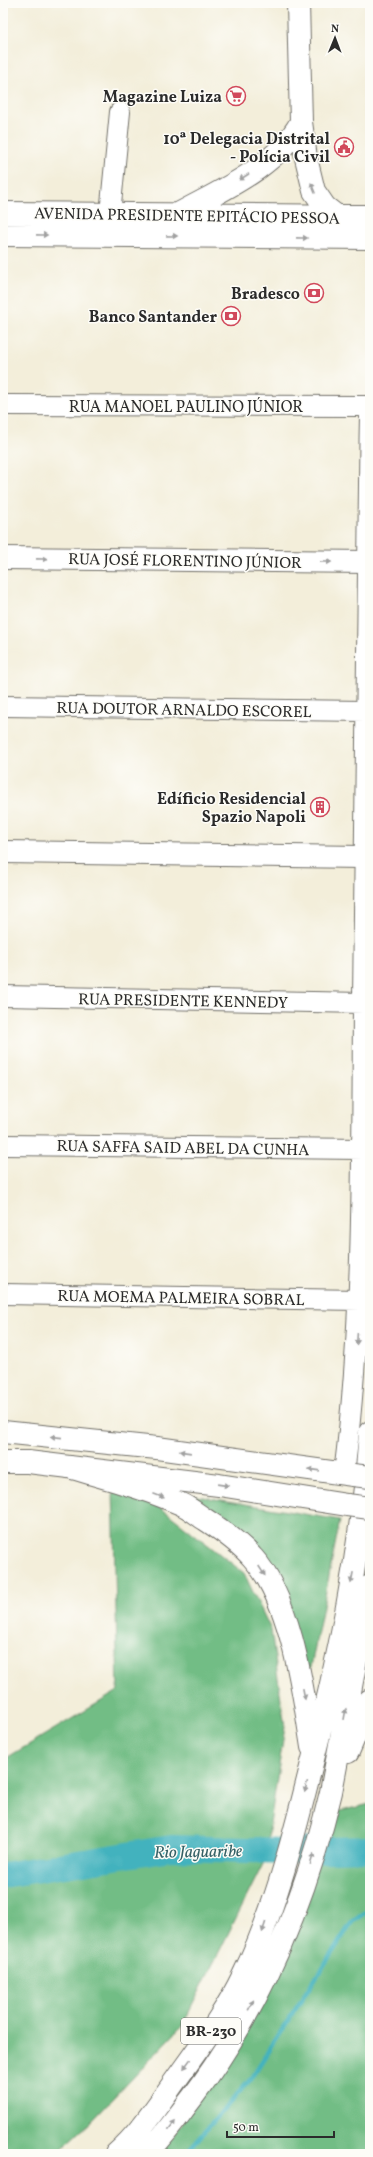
<svg xmlns="http://www.w3.org/2000/svg" width="373" height="2157" font-family="Vollkorn,serif">
	<rect width="100%" height="100%" fill="#fdfcf7"/>
	<filter id="ink" filterUnits="userSpaceOnUse"><feTurbulence type="fractalNoise" baseFrequency=".025" numOctaves="2"/><feDisplacementMap in="SourceGraphic" scale="8" xChannelSelector="R" yChannelSelector="G"/><feConvolveMatrix kernelMatrix="1 2 1 2 8 2 1 2 1" color-interpolation-filters="sRGB"/></filter>
	<filter id="wash" filterUnits="userSpaceOnUse"><feTurbulence type="fractalNoise" baseFrequency=".012" numOctaves="4" result="noise"/><feDisplacementMap in="SourceGraphic" scale="16" xChannelSelector="R" yChannelSelector="G"/><feGaussianBlur stdDeviation="0.9" result="paint"/><feColorMatrix in="noise" values="0 0 0 0 0 0 0 0 0 0 0 0 0 0 0 0 0 1.4 0 .05"/><feComposite in="paint" operator="in"/></filter>
	<g filter="url(#wash)">
		<rect width="100%" height="100%" fill="#f3eeda"/>
		<!-- forest -->
		<path fill="#72bd85" stroke="#4e7458" d="M113,1490L161,1508L244,1573L271,1630L285,1727L264,1862L182,2026L92,2121L56,2154H3V1760L118,1691Z
			M162,1490L340,1520L309,1677L269,1564Z
			M370,1804V2154H161L267,1992L323,1815Z"/>
		<g fill="none" stroke-linecap="round" stroke-linejoin="round">
			<!-- stream -->
			<path stroke="#43b2be" stroke-width="4.5" d="M185,2154L249,2081L352,1922L370,1909"/>
			<!-- river -->
			<path stroke="#43b2be" stroke-width="26" d="M3,1875L171,1848L287,1851L370,1849"/>
		</g>
	</g>
	<g filter="url(#ink)">
		<g fill="none" stroke-linecap="round" stroke-linejoin="round">
			<!-- minor casing -->
			<g stroke="#716f68" stroke-width="22">
				<path id="minor" d="M110,214L120,112
					M3,405L370,406
					M3,706L365,711
					M3,996L363,1003
					M3,1145L363,1149
					M3,1294L360,1300
					M344,1474C364,1316 362,1159 363,1001C364,805 366,610 370,415"/>
			</g>
			<!-- major casing -->
			<g stroke="#716f68" stroke-width="24">
				<path id="major" d="M298,3L301,122L306,158L314,191L325,207L338,217
					M3,213L370,216
					M180,213C224,189 276,167 301,122
					M3,235L370,238
					M3,558L370,562
					M3,852L364,857
					M3,1432L157,1448L353,1475
					M3,1462H28L219,1485L347,1505"/>
			</g>
			<!-- highway casing -->
			<g stroke="#716f68" stroke-width="24">
				<path id="highway" d="M69,1467C106,1478 145,1488 181,1504C190,1508 198,1515 206,1520C223,1531 240,1543 253,1558C292,1601 303,1691 312,1747
					M348,1752L370,1700
					M116,2154C139,2134 157,2106 175,2081C199,2047 225,2014 243,1976C274,1913 292,1843 309,1775C338,1662 362,1548 370,1432
					M146,2154C164,2137 177,2117 192,2098C260,2008 305,1902 331,1792L370,1586"/>
			</g>
			<!-- minor -->
			<use href="#minor" stroke="#fff" stroke-width="20"/>
			<!-- major -->
			<use href="#major" stroke="#fff" stroke-width="22"/>
			<!-- highway -->
			<use href="#highway" stroke="#fff" stroke-width="22"/>
			<!-- major-bridge casing -->
			<g stroke="#716f68" stroke-width="24" stroke-linecap="butt">
				<path id="major-bridge" d="M353,1475L370,1477
					M347,1505L370,1508"/>
			</g>
			<!-- major-bridge -->
			<use href="#major-bridge" stroke="#fff" stroke-width="22"/>
		</g>
		<!-- one-way arrows -->
		<defs><path id="oneway-solid" d="M-6-.8H1V-3.2L6.5 0L1 3.2V.8H-6Z"/></defs>
		<g fill="#a0a0a0">
			<use href="#oneway-solid" transform="translate(244 177) rotate(147)"/>
			<use href="#oneway-solid" transform="translate(313 188) rotate(-112)"/>
			<use href="#oneway-solid" transform="translate(42 235) rotate(1)"/>
			<use href="#oneway-solid" transform="translate(172 236) rotate(1)"/>
			<use href="#oneway-solid" transform="translate(302 238) rotate(1)"/>
			<use href="#oneway-solid" transform="translate(42 559) rotate(1)"/>
			<use href="#oneway-solid" transform="translate(326 562) rotate(1)"/>
			<use href="#oneway-solid" transform="translate(357 1339) rotate(94)"/>
			<use href="#oneway-solid" transform="translate(56 1437) rotate(-174)"/>
			<use href="#oneway-solid" transform="translate(185 1452) rotate(-172)"/>
			<use href="#oneway-solid" transform="translate(314 1470) rotate(-172)"/>
			<use href="#oneway-solid" transform="translate(223 1485) rotate(8)"/>
			<use href="#oneway-solid" transform="translate(159 1496) rotate(21)"/>
			<use href="#oneway-solid" transform="translate(262 1571) rotate(57)"/>
			<use href="#oneway-solid" transform="translate(352 1578) rotate(101)"/>
			<use href="#oneway-solid" transform="translate(304 1694) rotate(79)"/>
			<use href="#oneway-solid" transform="translate(345 1714) rotate(-80)"/>
			<use href="#oneway-solid" transform="translate(306 1787) rotate(104)"/>
			<use href="#oneway-solid" transform="translate(312 1859) rotate(-73)"/>
			<use href="#oneway-solid" transform="translate(264 1927) rotate(108)"/>
			<use href="#oneway-solid" transform="translate(251 2005) rotate(-62)"/>
			<use href="#oneway-solid" transform="translate(187 2064) rotate(126)"/>
			<use href="#oneway-solid" transform="translate(172 2125) rotate(-53)"/>
		</g>
	</g>
	<!-- icons -->
	<defs>
		<g id="supermarket-ring" transform="scale(1)"><circle r="9.5" fill="#fdfcf7" stroke="#d1495b" stroke-width="1.5"/><path d="M-6-5.5h2.5l.6 2H6L4.5 2H-2.5L-4.4-4H-6ZM-1.5 3.2a1.3 1.3 0 1 0 .1 0ZM3 3.2a1.3 1.3 0 1 0 .1 0Z" fill="#d1495b"/></g>
		<g id="civic-ring" transform="scale(1)"><circle r="9.5" fill="#fdfcf7" stroke="#d1495b" stroke-width="1.5"/><path d="M-.6-6.5H3V-4.5H.6V-3L4-1V1h2V6H-6V1h2V-1L-.6-3ZM-1.2 2.5V6h2.4V2.5Z" fill="#d1495b"/></g>
		<g id="bank-ring" transform="scale(1)"><circle r="9.5" fill="#fdfcf7" stroke="#d1495b" stroke-width="1.5"/><path d="M-6-4H6V4H-6ZM0-2.3a2.3 2.3 0 1 0 0 4.6a2.3 2.3 0 1 0 0-4.6Z" fill="#d1495b"/></g>
		<g id="building-ring" transform="scale(1)"><circle r="9.5" fill="#fdfcf7" stroke="#d1495b" stroke-width="1.5"/><path d="M-4-6H4V6H1V3H-1V6H-4ZM-2.5-4.3h1.7v1.8h-1.7ZM.8-4.3h1.7v1.8H.8ZM-2.5-1h1.7V.8h-1.7ZM.8-1h1.7V.8H.8Z" fill="#d1495b"/></g>
	</defs>
	<g fill-rule="evenodd">
		<use href="#supermarket-ring" x="236" y="96"/>
		<use href="#civic-ring" x="344" y="147"/>
		<use href="#bank-ring" x="314" y="293"/>
		<use href="#bank-ring" x="231" y="316"/>
		<use href="#building-ring" x="320" y="807"/>
	</g>
	<g text-anchor="middle" stroke-width="3" stroke-linejoin="round" paint-order="stroke">
		<!-- shield labels -->
		<rect fill="#fdfcf7" stroke="#6a6a68" stroke-width="1" x="181" y="2018" width="60" height="26" rx="3"/>
		<g font-size="15" font-weight="bold" fill="#2b2b2b">
			<text x="211" y="2036">BR-230</text>
		</g>
		<!-- poi labels -->
		<g font-size="16" font-weight="bold" fill="#2b2b2b" stroke="#fdfcf7" text-anchor="end">
			<text x="222" y="102">Magazine Luiza</text>
			<text x="330" y="144">10ª Delegacia Distrital<tspan x="330" dy="18">- Polícia Civil</tspan></text>
			<text x="300" y="299">Bradesco</text>
			<text x="217" y="322">Banco Santander</text>
			<text x="306" y="804">Edíficio Residencial<tspan x="306" dy="18">Spazio Napoli</tspan></text>
		</g>
		<!-- street labels -->
		<g font-size="16" fill="#2b2b2b" stroke="#fdfcf7">
			<text transform="translate(187 215) rotate(1)" y="6">AVENIDA PRESIDENTE EPITÁCIO PESSOA</text>
			<text x="186" y="412">RUA MANOEL PAULINO JÚNIOR</text>
			<text transform="translate(185 560) rotate(1)" y="6">RUA JOSÉ FLORENTINO JÚNIOR</text>
			<text transform="translate(184 709) rotate(1)" y="6">RUA DOUTOR ARNALDO ESCOREL</text>
			<text transform="translate(183 1000) rotate(1)" y="6">RUA PRESIDENTE KENNEDY</text>
			<text transform="translate(183 1147) rotate(1)" y="6">RUA SAFFA SAID ABEL DA CUNHA</text>
			<text transform="translate(181 1297) rotate(1)" y="6">RUA MOEMA PALMEIRA SOBRAL</text>
		</g>
		<!-- water labels -->
		<g font-size="17" font-style="italic" fill="#356166" stroke="#fdfcf7">
			<text transform="translate(198 1851) rotate(-1)" y="6">Rio Jaguaribe</text>
		</g>
	</g>
	<!-- margin -->
	<rect width="373" height="2157" fill="none" stroke="#fdfcf7" stroke-width="16"/>
	<!-- north arrow -->
	<g transform="translate(335 38) rotate(1)" stroke="#fdfcf7" stroke-width="3" paint-order="stroke">
	<path d="M0-3L7 15L0 10L-7 15Z" fill="#2b2b2b"/>
	<text y="-6" font-size="11" font-weight="bold" text-anchor="middle" fill="#2b2b2b">N</text>
	</g>
	<!-- scale -->
	<path d="M227 2131v6h107v-6" fill="none" stroke="#2b2b2b" stroke-width="2"/>
	<text x="233" y="2131" font-size="12" fill="#2b2b2b" stroke="#fdfcf7" stroke-width="3" paint-order="stroke">50 m</text>
</svg>
